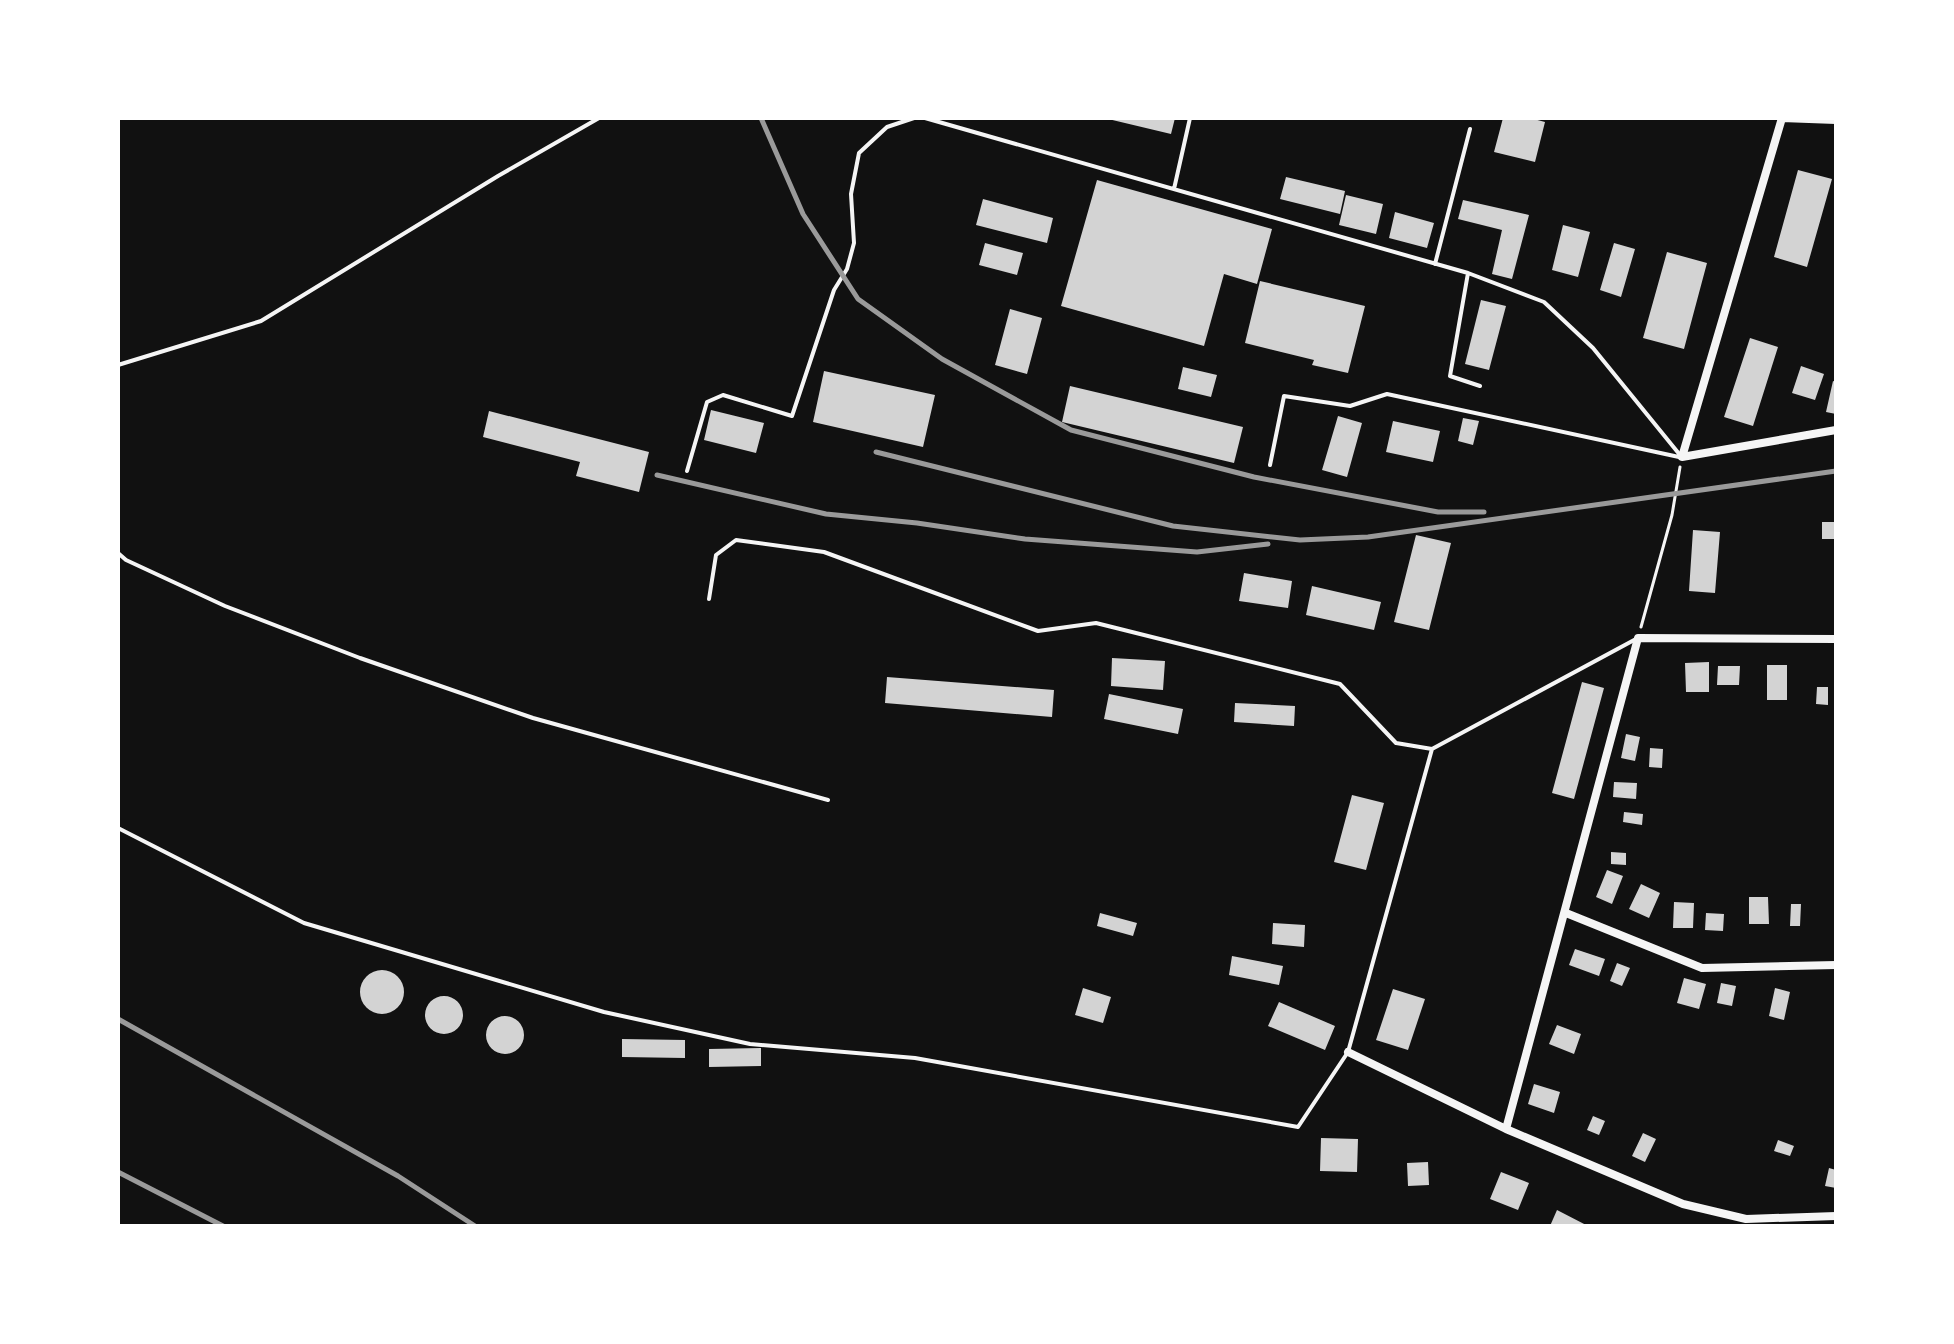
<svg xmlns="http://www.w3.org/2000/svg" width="1954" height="1344" font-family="Overpass,sans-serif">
	<rect width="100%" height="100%" fill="#111"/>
	<!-- building -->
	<path fill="#d3d3d3" d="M1104,118H1175L1171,134Z
		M1503,118H1530L1545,122L1535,162L1494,152Z
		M1798,170L1832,179L1807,267L1774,257Z
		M1286,177L1345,191L1340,214L1280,199Z
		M1097,180L1272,229L1257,284L1224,274L1204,346L1061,306Z
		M1346,195L1383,204L1376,234L1339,225Z
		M983,199L1053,218L1047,243L976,225Z
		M1463,200L1529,215L1512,279L1492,274L1502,230L1458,219Z
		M1395,212L1434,223L1427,248L1389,238Z
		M1563,225L1590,232L1578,277L1552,270Z
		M985,243L1023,253L1017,275L979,265Z
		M1614,243L1635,249L1621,297L1600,290Z
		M1667,252L1707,263L1684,349L1643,338Z
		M1260,281L1365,306L1348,373L1312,365L1314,360L1245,343Z
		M1481,300L1506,306L1489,370L1465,364Z
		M1010,309L1042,318L1027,374L995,365Z
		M1750,338L1778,347L1753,426L1724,417Z
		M1801,366L1824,374L1815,400L1792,393Z
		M1183,367L1217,375L1211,397L1178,389Z
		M824,371L935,395L923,447L813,422Z
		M1833,381L1836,382V414L1826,412Z
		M1070,386L1243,427L1234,463L1062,422Z
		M711,410L764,423L756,453L704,440Z
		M489,411L649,452L639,492L576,476L580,462L483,437Z
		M1338,416L1362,423L1347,477L1322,470Z
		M1463,418L1479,421L1473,445L1458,441Z
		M1393,421L1440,431L1433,462L1386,452Z
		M1822,522H1836V539H1822Z
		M1693,530L1720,532L1715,593L1689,591Z
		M1416,535L1451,543L1429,630L1394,622Z
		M1244,573L1292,581L1288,608L1239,601Z
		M1312,586L1381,602L1374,630L1306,615Z
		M1112,658L1165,661L1163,690L1111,686Z
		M1709,662V692H1686L1685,663Z
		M1767,665H1787V700H1767Z
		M1718,666H1740L1739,685H1717Z
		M887,677L1054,690L1052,717L885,703Z
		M1582,682L1604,688L1574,799L1552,793Z
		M1817,687H1828V705L1816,704Z
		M1109,694L1183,709L1178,734L1104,719Z
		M1235,703L1295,706L1294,726L1234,722Z
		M1626,734L1640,737L1635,761L1621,758Z
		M1650,748L1663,749L1662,768L1649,767Z
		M1614,782L1637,783L1636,799L1613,797Z
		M1352,795L1384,803L1366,870L1334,862Z
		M1624,812L1643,814L1642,825L1623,822Z
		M1611,852L1626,853V865L1611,864Z
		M1607,870L1623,876L1612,904L1596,897Z
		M1641,884L1660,893L1649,918L1629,909Z
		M1749,897H1768L1769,924H1749Z
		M1674,902L1694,903L1693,928H1673Z
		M1791,904H1801L1800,926H1790Z
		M1100,913L1137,923L1133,936L1097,926Z
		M1706,913L1724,914L1723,931L1705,930Z
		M1273,923L1305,925L1304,947L1272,944Z
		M1575,949L1605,959L1599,976L1569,965Z
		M1232,956L1283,966L1279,985L1229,975Z
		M1617,963L1630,968L1622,986L1610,981Z
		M360 992a22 22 0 1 1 44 0a22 22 0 1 1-44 0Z
		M1684,978L1706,984L1699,1009L1677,1003Z
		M1721,983L1736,986L1732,1006L1717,1003Z
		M1083,988L1111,997L1103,1023L1075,1015Z
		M1775,988L1790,992L1784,1020L1769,1016Z
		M1393,989L1425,999L1408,1050L1376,1040Z
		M425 1015a19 19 0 1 1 38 0a19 19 0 1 1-38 0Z
		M1279,1002L1335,1026L1325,1050L1268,1026Z
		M486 1035a19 19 0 1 1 38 0a19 19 0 1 1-38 0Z
		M1557,1025L1581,1034L1574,1054L1549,1044Z
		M622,1039L685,1040V1058L622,1057Z
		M761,1048V1066L709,1067V1049Z
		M1534,1084L1560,1092L1554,1113L1528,1104Z
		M1593,1116L1605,1121L1599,1135L1587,1130Z
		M1643,1133L1656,1139L1645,1162L1632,1156Z
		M1321,1138L1358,1139L1357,1172L1320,1171Z
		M1778,1140L1794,1146L1790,1156L1774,1151Z
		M1428,1162L1429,1185L1408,1186L1407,1163Z
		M1829,1168L1836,1170V1188L1825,1186Z
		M1501,1172L1529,1183L1518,1210L1490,1199Z
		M1557,1210L1588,1226H1550Z"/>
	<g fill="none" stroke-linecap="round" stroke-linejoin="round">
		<!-- path -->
		<path stroke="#f5f5f5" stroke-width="3" d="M1641,627L1672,515L1680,467"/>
		<!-- service -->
		<path stroke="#f5f5f5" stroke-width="4" d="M925,118L1468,273L1544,302L1593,348L1680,455
			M1174,189L1190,118
			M1435,264L1470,129
			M1468,273L1450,376L1480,386
			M118,365L261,321L498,176L599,118
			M1270,465L1284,396L1350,406L1387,394L1679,457
			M687,471L707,402L723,395L792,416L834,290L847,269L854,243L851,194L859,153L887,127L914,118
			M118,553L126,560L225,606L360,658L533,718L828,800
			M1432,749L1636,639
			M118,828L304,923L604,1012L750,1044L915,1058L1298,1127L1348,1052L1432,749L1396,743L1340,684L1096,623L1038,631L824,552L736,540L716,555L709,599"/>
		<!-- minor -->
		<path stroke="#f5f5f5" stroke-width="8" d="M1782,118L1682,457L1836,430
			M1782,118L1836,120
			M1566,913L1702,968L1836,965
			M1348,1052L1506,1129L1683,1204L1746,1219L1836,1216
			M1506,1129L1638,638L1836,639"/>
		<!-- rail -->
		<path stroke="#9a9a9a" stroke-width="5" d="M761,118L803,214L858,299L942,359L1071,430L1254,477L1438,512H1484
			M876,452L1173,526L1300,540L1368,537L1836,471
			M657,475L826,514L917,523L1025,539L1197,552L1268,544
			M118,1019L398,1176L475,1226
			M118,1172L223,1226"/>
	</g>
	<!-- border -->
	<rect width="1954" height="1344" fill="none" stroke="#ffffff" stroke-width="240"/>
</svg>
